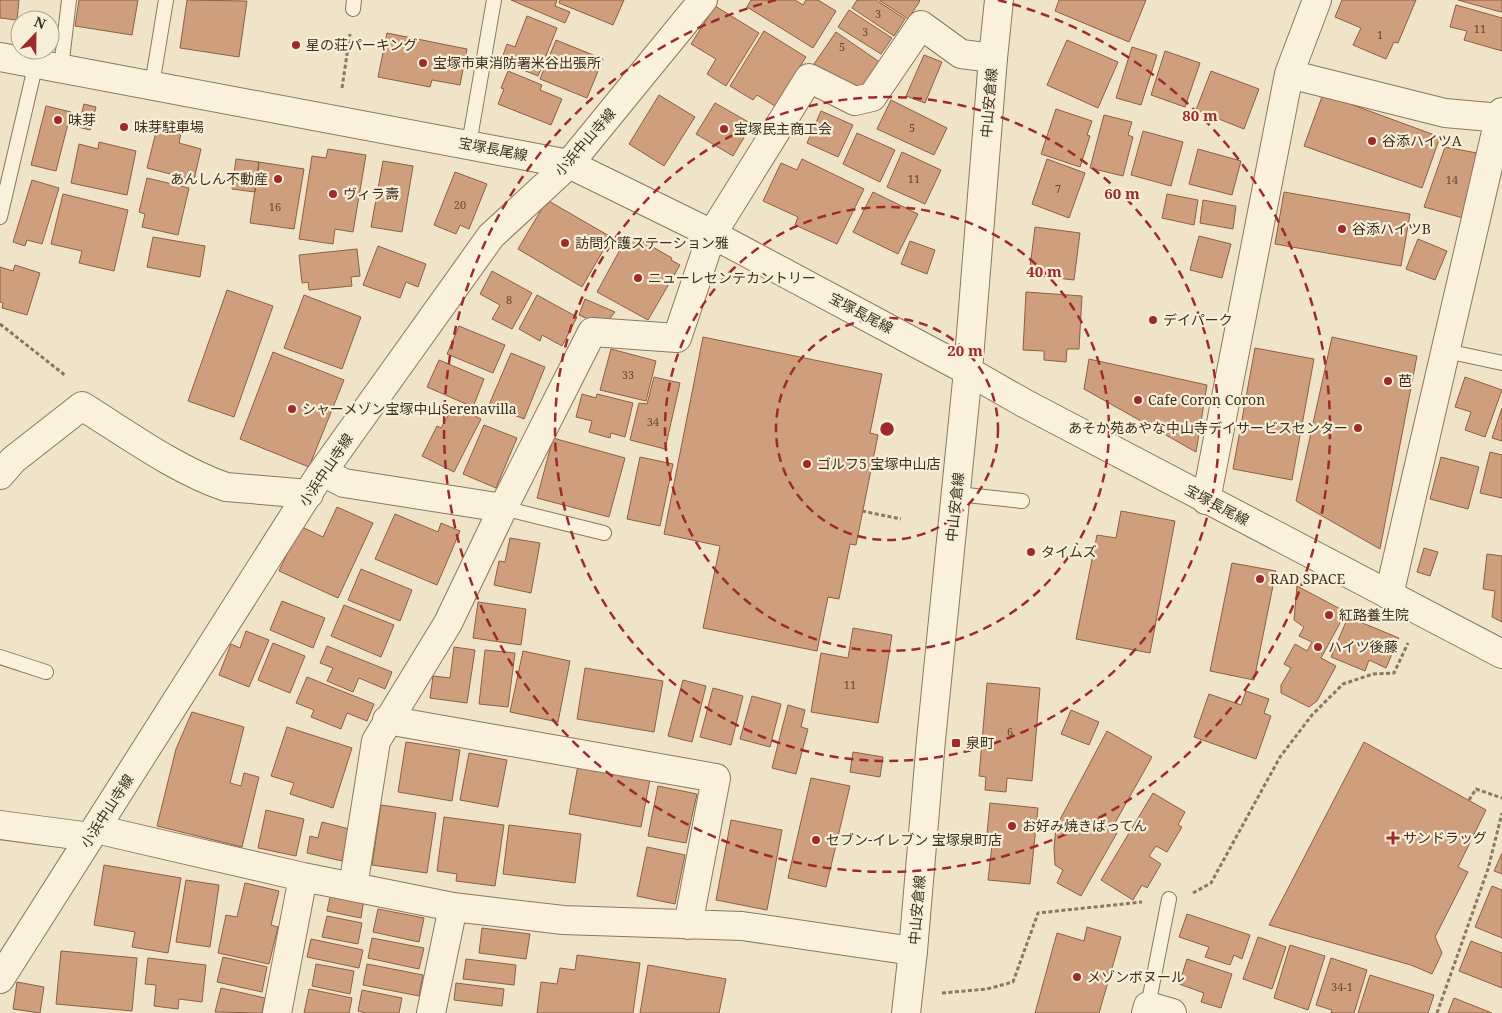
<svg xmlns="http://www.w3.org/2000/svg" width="1502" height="1013" font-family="'Noto Serif','Noto Sans JP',serif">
	<rect width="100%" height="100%" fill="#f0e4c8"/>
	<!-- building -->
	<path fill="#cf9f7d" stroke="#8d5f41" d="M0,0H19L17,20L0,18Z
		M79,0H138L132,35L75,26Z
		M187,0L247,1L239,57L180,48Z
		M511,0H557L555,6L570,12L565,23Z
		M560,0H624L613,25L559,3Z
		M751,0H795L803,5L806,0H818L836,11L813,48L747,7Z
		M857,0H876L905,19L894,36L852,8Z
		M879,0H919L920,1L908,19Z
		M1059,0H1146L1129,42L1055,11Z
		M1342,0H1416L1398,43L1394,42L1386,59L1353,45L1361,28L1335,17Z
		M1458,0H1502V12L1497,11Z
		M1456,5L1502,18V51L1464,40L1467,31L1450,27Z
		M715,6L759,33L726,86L707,74L716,59L691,44Z
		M849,10L892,38L881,54L838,27Z
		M527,16L557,28L538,76L501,61L507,44L515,47Z
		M764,31L806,57L775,106L757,95L753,100L730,86Z
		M836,32L881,63L864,87L860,85L856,92L814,64Z
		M387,33L467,49L460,85L432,80L430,87L378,77Z
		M556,40L603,59L587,98L540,79Z
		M1067,40L1118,62L1098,108L1047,85Z
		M1132,47L1157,55L1141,105L1116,98Z
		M1165,51L1200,63L1185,107L1151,95Z
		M924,55L942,62L925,103L906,96Z
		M508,71L542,85L540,90L562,99L551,125L498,104L504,89L501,88Z
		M1211,71L1259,89L1244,129L1196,110Z
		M1323,94L1440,137L1422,188L1304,146Z
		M659,95L695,117L664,166L629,144Z
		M891,100L947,128L934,155L877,129Z
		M715,103L752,124L733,156L696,134Z
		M84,104L96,107L90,130L78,127Z
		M46,106L71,112L56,171L31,165Z
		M1056,109L1092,121L1087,135L1090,136L1080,167L1041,154Z
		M821,111L853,125L838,157L807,143Z
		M1104,115L1132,122L1128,135L1133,137L1123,176L1090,168Z
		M157,128L181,133L179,143L201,149L194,180L147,168Z
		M1143,131L1183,142L1171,186L1131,175Z
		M857,133L895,150L880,182L843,164Z
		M99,142L136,151L127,195L71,183L79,144L98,149Z
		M1445,147L1477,153L1463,218L1424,207Z
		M328,149L366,155L353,232L335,229L333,244L299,239L312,156L326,158Z
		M1198,149L1241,161L1232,195L1189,184Z
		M902,152L941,170L925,204L887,187Z
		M236,159L259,162L255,192L232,189Z
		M802,159L864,189L837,244L795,225L798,217L763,201L781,163L797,170Z
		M1047,159L1085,173L1069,218L1032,204Z
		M383,161L413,166L402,232L371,227Z
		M259,162L304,169L294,229L250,223Z
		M455,172L487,184L469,229L460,225L456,234L434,225Z
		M147,178L189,188L178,235L142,227L145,214L139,212Z
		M32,180L59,188L42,244L27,240L25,246L13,242Z
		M873,192L918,214L898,254L853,232Z
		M1284,192L1410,214L1401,266L1275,244Z
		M63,194L128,210L114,271L79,263L82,251L51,244Z
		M1167,194L1198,200L1194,225L1162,218Z
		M547,200L611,237L582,287L518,249Z
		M1203,200L1236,206L1233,229L1200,223Z
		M1035,227L1080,233L1074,280L1029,275Z
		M628,235L638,241L639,239L672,258L671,260L680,265L648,320L597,292Z
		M1199,236L1231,244L1222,278L1190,270Z
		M153,237L205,246L200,277L147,267Z
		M1418,239L1447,251L1435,280L1406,269Z
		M910,241L935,250L927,274L901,264Z
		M378,246L426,264L418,287L406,282L400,298L363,285Z
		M357,249L360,276L351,277L352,286L309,290L308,282L302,283L299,255Z
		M15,265L40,273L27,315L2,308L3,303L0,302V267L13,271Z
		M492,271L532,293L512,329L492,319L500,305L480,294Z
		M227,290L273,306L234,417L188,401Z
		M1026,292L1082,296L1079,349H1067L1066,362L1044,360V351L1023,350Z
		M304,295L361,317L342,369L284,348Z
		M537,295L577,317L562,346L542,335L540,341L519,329Z
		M585,299L615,312L604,326L579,315Z
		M459,326L505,345L493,373L447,354Z
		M703,337L882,374L870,433L878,435L856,545L850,544L839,599L828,597L817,651L703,628L720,546L664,534Z
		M1332,337L1417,356L1380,549L1296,501Z
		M1255,348L1314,359L1292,480L1233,469Z
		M611,349L656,361L646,401L600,390Z
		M273,352L344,380L309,467L240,439Z
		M511,353L545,367L524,419L489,405Z
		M1089,359L1207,385L1196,452L1084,389Z
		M439,360L484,379L473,407L427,387Z
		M654,377L680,383L665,449L630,440L639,403L647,404Z
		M1465,377L1502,390L1485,437L1465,430L1471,412L1455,407Z
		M582,394L596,398L597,394L633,403L625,437L611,433L610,438L589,432L592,421L576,417Z
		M454,405L481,419L454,472L422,456L437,426L441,428Z
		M1502,408V441L1492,438Z
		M484,425L517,438L496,488L463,474Z
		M553,438L625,458L609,517L537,498Z
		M1490,452L1502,455V498L1480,493Z
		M640,457L673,464L660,526L627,519Z
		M1441,457L1479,467L1468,509L1430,499Z
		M337,507L373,523L338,598L279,571L300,526L323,537Z
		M1121,511L1175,521L1150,653L1076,639L1097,535L1116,538Z
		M395,514L438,532L441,523L460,531L437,585L375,559Z
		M510,538L540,543L531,593L494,585L499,561L505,562Z
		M1424,548L1438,552L1430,576L1417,572Z
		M1487,554L1502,556V622L1492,617L1495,591L1483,589Z
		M1232,563L1276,571L1254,680L1210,671Z
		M361,569L412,590L400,621L348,600Z
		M1297,586L1346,612L1321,658L1336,666L1317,701L1309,707L1281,693V685L1291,668L1284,664L1295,644L1307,651L1312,642L1299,636L1304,627L1294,620Z
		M282,601L325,618L313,648L270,630Z
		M478,602L526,609L521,645L473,638Z
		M344,605L394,625L381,657L331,636Z
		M1348,617L1399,638L1386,668L1369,660L1365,671L1331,657Z
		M853,628L892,635L878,723L811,712L821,653L848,658Z
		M246,631L269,640L249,687L219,675L231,644L240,648Z
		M273,643L305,656L290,693L258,680Z
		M327,646L392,672L385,689L359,678L353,692L327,681L333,668L320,663Z
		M454,647L475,650L467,703L430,698L433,676L450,678Z
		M485,650L515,653L508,707L479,704Z
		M523,651L570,661L558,722L510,712Z
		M585,668L663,681L654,732L577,719Z
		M307,677L374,704L367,721L347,713L341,729L311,717L314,710L296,703Z
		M683,680L706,686L692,742L668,736Z
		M987,683L1040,688L1032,781L1007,778L1006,792L985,790L986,777L979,776Z
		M713,688L743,696L731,745L700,737Z
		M1246,691L1269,699L1264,713L1271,716L1256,759L1194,737L1209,694L1241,705Z
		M752,696L781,704L770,747L740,739Z
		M788,705L805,710L801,727L808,729L796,774L772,768Z
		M1071,710L1099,722L1089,745L1061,734Z
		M192,712L244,727L230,783L241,786L244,773L259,777L242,847L157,826L176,749Z
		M287,727L352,748L333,808L290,794L294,783L271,776Z
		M1107,731L1152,757L1111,830L1117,833L1081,896L1057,883L1063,870L1055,865L1054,848L1056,827Z
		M406,742L460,750L452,801L398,792Z
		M1364,742L1486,810L1458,867L1468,872L1435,937L1442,953L1432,974L1411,965L1269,925Z
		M853,752L883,757L880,777L850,772Z
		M469,753L507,760L498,807L460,800Z
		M578,765L650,779L641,827L569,814Z
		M811,778L850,786L826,887L788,878Z
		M658,786L697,794L686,843L648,836Z
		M1153,793L1185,812L1178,825L1182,827L1167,852L1156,846L1149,856L1161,864L1147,888L1142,885L1133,900L1101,880Z
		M990,803L1038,808L1030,884L988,880L992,845L986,844Z
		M381,805L436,813L427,873L372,865Z
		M266,810L304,819L296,856L258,848Z
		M444,817L504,825L495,886L456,881L457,874L437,871Z
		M731,820L782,830L767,910L716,900Z
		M322,822L349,829L342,861L307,853L310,836L318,838Z
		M509,825L581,834L575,883L503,874Z
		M647,847L685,855L675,904L637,896Z
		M1502,853V874L1494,871Z
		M104,865L181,878L168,953L132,947L135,932L94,925Z
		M186,880L219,885L210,947L176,942Z
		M245,883L279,891L271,925L278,927L269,964L218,953L226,915L237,917Z
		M1492,886L1502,890V938L1475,927Z
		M331,893L364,899L361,918L327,911Z
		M378,909L424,918L419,942L373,932Z
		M1187,914L1250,935L1242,959L1234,955L1230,965L1205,957L1209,947L1179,937Z
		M327,916L362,923L358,944L322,937Z
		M1087,927L1121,937L1099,1013H1035L1057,933L1084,941Z
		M482,928L530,934L526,959L479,953Z
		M1258,937L1286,947L1272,989L1243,979Z
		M372,938L424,948L419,969L368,958Z
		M311,939L363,950L359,968L307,957Z
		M1471,941L1502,953V988L1459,971Z
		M1290,945L1325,956L1308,1010L1274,998Z
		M61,951L137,958L132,1011L56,1004Z
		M577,955L640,963L633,1013H537L541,982L557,984L560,968L575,970Z
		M223,957L267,967L262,992L217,982Z
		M148,958L206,965L202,1002L179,999L178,1009L154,1006L156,985L145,984Z
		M1331,958L1367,970L1354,1013H1331L1332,1010L1316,1005Z
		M466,959L516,965L514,985L463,979Z
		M1187,959L1232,974L1221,1008L1201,1002L1204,993L1179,984Z
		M316,964L354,971L350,994L312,986Z
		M367,964L423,975L419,996L363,985Z
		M648,965L726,979L719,1013H640Z
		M1370,975L1434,995L1428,1013H1358Z
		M17,982L44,987L40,1013L13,1009Z
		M456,983L504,989L502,1006L454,1000Z
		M221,988L265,998L262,1013L215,1012Z
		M309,989L352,998L349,1013H304Z
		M362,990L402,998L399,1013H366L358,1011Z
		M1454,998L1492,1013H1448Z"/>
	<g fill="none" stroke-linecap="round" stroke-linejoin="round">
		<!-- service casing -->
		<g stroke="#8d765c" stroke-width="16">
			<path id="service" d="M353,9L354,0
				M61,68L69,0
				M152,85L166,0
				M469,144L494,0
				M0,217L36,63
				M1446,351L1502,363
				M957,494L1022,501
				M503,508L604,533
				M0,657L46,672
				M1148,1006L1169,899"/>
		</g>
		<!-- minor casing -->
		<g stroke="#8d765c" stroke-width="30">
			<path id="minor" d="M1289,74L1445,113L1502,118
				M323,472L344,483L503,508
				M0,475L13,460L82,406C127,434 176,470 226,487L309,494
				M1206,500L1289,74L1317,0
				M1389,595L1499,119L1502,112
				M387,720L716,778L688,925
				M0,825L90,837
				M96,829L303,877L453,907L563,920L742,926L913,951
				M353,887L376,741L448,623L503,508L592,332L677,338L712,234L809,78L855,101L872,97L921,25L961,54L993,58
				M0,979L318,478L491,236L569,164L703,0
				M277,1013L303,877
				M431,1013L453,907
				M1146,1013L1148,1006L1172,1013"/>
		</g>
		<!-- tertiary casing -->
		<g stroke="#8d765c" stroke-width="30">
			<path id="tertiary" d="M0,57L569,164L712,234L968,371L1024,403L1502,654
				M906,1013L913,951L931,740L968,371L993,58L999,0"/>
		</g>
		<!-- path -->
		<path stroke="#8d765c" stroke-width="3" stroke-dasharray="4 2.5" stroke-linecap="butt" d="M342,88L350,34
			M0,324L66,376
			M862,511L901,519
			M1469,800L1476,789L1502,798
			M1193,893L1211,883L1280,757L1312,715L1343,684L1373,674L1394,673L1408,643
			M942,993L987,989L1013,982L1038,913L1142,902
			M1437,1013L1488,869L1502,813"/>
		<!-- service -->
		<use href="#service" stroke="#faf1dc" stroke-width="14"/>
		<!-- minor -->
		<use href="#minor" stroke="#faf1dc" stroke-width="28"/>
		<!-- tertiary -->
		<use href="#tertiary" stroke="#faf1dc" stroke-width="28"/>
	</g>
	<!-- distance rings -->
	<g fill="none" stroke="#9e2a2b" stroke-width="2.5" stroke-dasharray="9 6">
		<circle cx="887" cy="429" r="111"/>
		<circle cx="887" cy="429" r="222"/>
		<circle cx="887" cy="429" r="332"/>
		<path d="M998 0A443 443 0 1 1 776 0"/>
	</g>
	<!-- markers -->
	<g fill="#9e2a2b" stroke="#f7eed8" stroke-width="2">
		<circle cx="296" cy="45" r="5"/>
		<circle cx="423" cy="63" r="5"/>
		<circle cx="58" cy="120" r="5"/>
		<circle cx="124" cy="127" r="5"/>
		<circle cx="724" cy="129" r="5"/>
		<circle cx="1372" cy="141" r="5"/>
		<circle cx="278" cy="179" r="5"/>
		<circle cx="333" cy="194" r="5"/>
		<circle cx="1342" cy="229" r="5"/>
		<circle cx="565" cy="243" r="5"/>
		<circle cx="638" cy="278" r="5"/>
		<circle cx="1153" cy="320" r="5"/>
		<circle cx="1388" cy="381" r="5"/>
		<circle cx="1138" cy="400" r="5"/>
		<circle cx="292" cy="409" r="5"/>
		<circle cx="1358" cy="428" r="5"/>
		<circle cx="807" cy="464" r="5"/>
		<circle cx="1031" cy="552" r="5"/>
		<circle cx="1260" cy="579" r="5"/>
		<circle cx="1329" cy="615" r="5"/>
		<circle cx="1318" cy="647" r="5"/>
		<rect x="951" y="738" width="10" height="10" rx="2.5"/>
		<circle cx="1012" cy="826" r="5"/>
		<path d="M1390.5 830.5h5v5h5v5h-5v5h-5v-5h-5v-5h5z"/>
		<circle cx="816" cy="840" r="5"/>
		<circle cx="1077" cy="977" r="5"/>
	</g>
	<g text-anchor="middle" stroke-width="4.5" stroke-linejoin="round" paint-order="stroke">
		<!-- number labels -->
		<g font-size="11" fill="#624a37">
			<text x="878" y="18">3</text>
			<text x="1480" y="33">11</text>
			<text x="865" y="36">3</text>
			<text x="1380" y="39">1</text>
			<text x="842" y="51">5</text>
			<text x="912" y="132">5</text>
			<text x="914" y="183">11</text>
			<text x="1452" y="184">14</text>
			<text x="1058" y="193">7</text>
			<text x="460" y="209">20</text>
			<text x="275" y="211">16</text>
			<text x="509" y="304">8</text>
			<text x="628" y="379">33</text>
			<text x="653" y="426">34</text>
			<text x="850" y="689">11</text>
			<text x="1010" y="736">6</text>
			<text x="1342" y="991">34-1</text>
		</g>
		<!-- poi labels -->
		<g font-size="14" fill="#3d2e20" stroke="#f7eed8" text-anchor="start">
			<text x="306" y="50">星の荘パーキング</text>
			<text x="433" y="68">宝塚市東消防署米谷出張所</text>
			<text x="68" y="125">味芽</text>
			<text x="134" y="132">味芽駐車場</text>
			<text x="734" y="134">宝塚民主商工会</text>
			<text x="1382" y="146">谷添ハイツA</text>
			<text x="268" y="184" text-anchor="end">あんしん不動産</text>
			<text x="343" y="199">ヴィラ壽</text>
			<text x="1352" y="234">谷添ハイツB</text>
			<text x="575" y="248">訪問介護ステーション雅</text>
			<text x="648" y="283">ニューレセンテカントリー</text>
			<text x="1163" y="325">デイパーク</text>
			<text x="1398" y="386">芭</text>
			<text x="1148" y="405">Cafe Coron Coron</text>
			<text x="302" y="414">シャーメゾン宝塚中山Serenavilla</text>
			<text x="1348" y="433" text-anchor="end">あそか苑あやな中山寺デイサービスセンター</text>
			<text x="817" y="469">ゴルフ5 宝塚中山店</text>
			<text x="1041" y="557">タイムズ</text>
			<text x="1270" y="584">RAD SPACE</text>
			<text x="1339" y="620">紅路養生院</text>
			<text x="1328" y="652">ハイツ後藤</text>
			<text x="966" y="748">泉町</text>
			<text x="1022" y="831">お好み焼きばってん</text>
			<text x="1403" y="843">サンドラッグ</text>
			<text x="826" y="845">セブン-イレブン 宝塚泉町店</text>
			<text x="1087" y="982">メゾンボヌール</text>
		</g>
		<!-- street labels -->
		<g font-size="14" fill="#3d2e20" stroke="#f7eed8">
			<text transform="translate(989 103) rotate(-85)" y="5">中山安倉線</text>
			<text transform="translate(585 142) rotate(-49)" y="5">小浜中山寺線</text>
			<text transform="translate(493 149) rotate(11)" y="5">宝塚長尾線</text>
			<text transform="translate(861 313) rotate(28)" y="5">宝塚長尾線</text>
			<text transform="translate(326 470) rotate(-56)" y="5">小浜中山寺線</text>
			<text transform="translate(1217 505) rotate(28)" y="5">宝塚長尾線</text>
			<text transform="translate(955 507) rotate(-84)" y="5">中山安倉線</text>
			<text transform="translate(107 811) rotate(-57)" y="5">小浜中山寺線</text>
			<text transform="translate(917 910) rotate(-85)" y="5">中山安倉線</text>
		</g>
	</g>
	<circle cx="887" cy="429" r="8" fill="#9e2a2b" stroke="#f7eed8" stroke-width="2.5"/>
	<g font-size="15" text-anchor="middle" font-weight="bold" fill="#9e2a2b" stroke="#f7eed8" stroke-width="4.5" stroke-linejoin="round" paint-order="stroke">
		<text x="1200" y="121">80 m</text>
		<text x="1122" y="199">60 m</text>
		<text x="1044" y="277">40 m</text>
		<text x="965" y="356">20 m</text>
	</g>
	<!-- north arrow -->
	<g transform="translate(35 35) rotate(22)"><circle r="24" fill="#f7eed8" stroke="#ada18e"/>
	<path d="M0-4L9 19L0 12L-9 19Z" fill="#9e2a2b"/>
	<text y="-8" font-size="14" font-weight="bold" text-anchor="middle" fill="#3d2e20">N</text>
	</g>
</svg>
